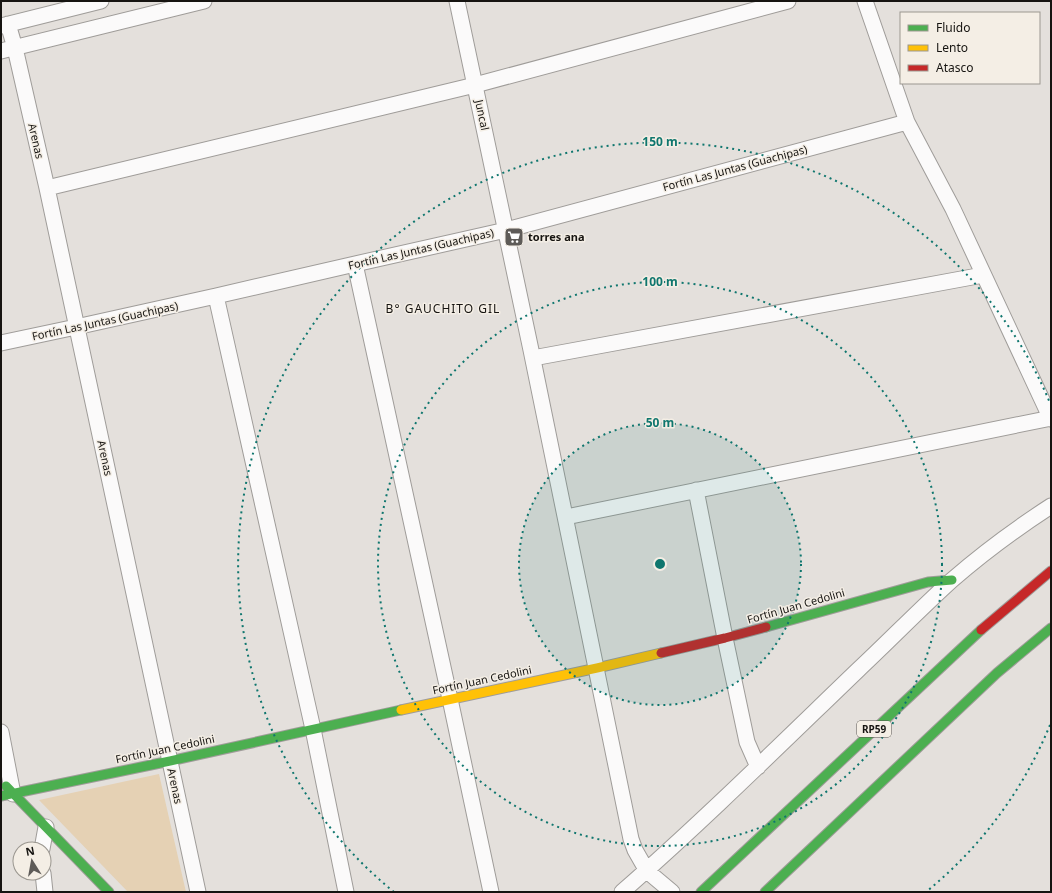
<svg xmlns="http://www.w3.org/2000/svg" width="1052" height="893" font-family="'Noto Sans',sans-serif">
	<rect width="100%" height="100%" fill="#e4e0dc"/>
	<!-- green -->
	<path fill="#e5d1b4" d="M159,774L186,892H128L39,800Z"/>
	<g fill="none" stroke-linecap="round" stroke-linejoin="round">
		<!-- street casing -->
		<g stroke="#9f9c99" stroke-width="17">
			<path id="street" d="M457,1C517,280 575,559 631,839L635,850L647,871L672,892
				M865,1L907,122L953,209L1051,419
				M8,24L15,48L47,188L198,892
				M1,26L101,1
				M1,51L204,1
				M47,188L475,85L788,1
				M355,264L450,699L491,892
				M216,296L313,729L346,892
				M1,343L76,327L216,296L355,264L506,230L907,122
				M533,358L983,275
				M696,490L725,638L747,742L758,767
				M566,517L1051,418
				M1,732L13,794
				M42,849L46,827
				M43,873L45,892
				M622,892C703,821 780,745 858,670C890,640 920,609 952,580C983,553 1017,528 1051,506"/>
		</g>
		<!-- fast casing -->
		<g stroke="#9f9c99" stroke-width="11">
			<path id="fast" d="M766,627L928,582L952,580
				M6,786L109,892
				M1,796L170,761L401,710
				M701,892L981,630
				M765,892L997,673L1051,628"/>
		</g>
		<!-- slow casing -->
		<g stroke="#9f9c99" stroke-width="11">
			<path id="slow" d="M401,710L597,668L661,653"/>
		</g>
		<!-- jam casing -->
		<g stroke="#9f9c99" stroke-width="11">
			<path id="jam" d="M981,630L1051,571
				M661,653L725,638L766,627"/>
		</g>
		<!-- street -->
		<use href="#street" stroke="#fbfafa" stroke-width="15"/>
		<!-- fast -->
		<use href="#fast" stroke="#4caf50" stroke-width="9"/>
		<!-- slow -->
		<use href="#slow" stroke="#ffc107" stroke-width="9"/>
		<!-- jam -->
		<use href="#jam" stroke="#c62828" stroke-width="9"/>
	</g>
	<!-- distance rings -->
	<circle cx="660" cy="564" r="141" fill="#0f766e" fill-opacity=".12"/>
	<g fill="none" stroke="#0f766e" stroke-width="2" stroke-dasharray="2 4">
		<circle cx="660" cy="564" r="141"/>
		<circle cx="660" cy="564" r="282"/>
		<path d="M1050 725A422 422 0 0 1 926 892M394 892A422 422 0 1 1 1050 403"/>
	</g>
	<!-- icons -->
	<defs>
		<g id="supermarket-square" transform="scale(1)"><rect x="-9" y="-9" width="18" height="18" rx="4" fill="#5e5b58" stroke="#f4eee5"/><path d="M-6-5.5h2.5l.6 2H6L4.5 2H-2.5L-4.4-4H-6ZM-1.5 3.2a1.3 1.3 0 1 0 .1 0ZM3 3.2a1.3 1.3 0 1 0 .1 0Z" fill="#fff"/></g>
	</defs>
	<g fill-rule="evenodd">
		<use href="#supermarket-square" x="514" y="237"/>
	</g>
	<g text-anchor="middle" stroke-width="3" stroke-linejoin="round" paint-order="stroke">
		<!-- shield labels -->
		<rect fill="#f4eee5" stroke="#595551" stroke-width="1" x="857" y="721" width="34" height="16" rx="3"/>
		<g font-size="10" font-weight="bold" fill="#161411">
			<text x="874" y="733">RP59</text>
		</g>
		<!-- street labels -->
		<g font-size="11" fill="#161411" stroke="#f4eee5">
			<text transform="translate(482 115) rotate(78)" y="4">Juncal</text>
			<text transform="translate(36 141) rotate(77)" y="4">Arenas</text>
			<text transform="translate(735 168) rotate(-15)" y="4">Fortín Las Juntas (Guachipas)</text>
			<text transform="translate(421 249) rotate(-13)" y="4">Fortín Las Juntas (Guachipas)</text>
			<text transform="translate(105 321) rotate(-12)" y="4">Fortín Las Juntas (Guachipas)</text>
			<text transform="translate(105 458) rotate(78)" y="4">Arenas</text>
			<text transform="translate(796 606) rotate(-16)" y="4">Fortín Juan Cedolini</text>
			<text transform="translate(482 680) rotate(-12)" y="4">Fortín Juan Cedolini</text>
			<text transform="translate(165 749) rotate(-12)" y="4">Fortín Juan Cedolini</text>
			<text transform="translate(175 786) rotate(78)" y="4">Arenas</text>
		</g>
		<!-- poi labels -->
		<g font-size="11" font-weight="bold" fill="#161411" stroke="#f4eee5" text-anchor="start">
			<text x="528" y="241">torres ana</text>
		</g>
		<!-- neighbourhood labels -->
		<g font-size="12" letter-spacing="1" fill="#161411" stroke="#f4eee5">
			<text x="443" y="313">B° GAUCHITO GIL</text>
		</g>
	</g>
	<circle cx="660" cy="564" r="6" fill="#0f766e" stroke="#f4eee5" stroke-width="2"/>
	<g font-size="12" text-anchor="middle" font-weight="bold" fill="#0f766e" stroke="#f4eee5" stroke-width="3" stroke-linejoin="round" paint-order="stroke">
		<text x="660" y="146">150 m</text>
		<text x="660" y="286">100 m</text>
		<text x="660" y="427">50 m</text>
	</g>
	<!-- border -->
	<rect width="1052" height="893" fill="none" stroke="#161411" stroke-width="4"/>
	<!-- legend -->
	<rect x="900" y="12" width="140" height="72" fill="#f4eee5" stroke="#9b9790"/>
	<rect x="908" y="25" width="20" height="6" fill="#4caf50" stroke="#9b9790"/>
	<text x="936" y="32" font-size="12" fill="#161411">Fluido</text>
	<rect x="908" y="45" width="20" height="6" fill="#ffc107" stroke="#9b9790"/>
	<text x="936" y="52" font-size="12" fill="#161411">Lento</text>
	<rect x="908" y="65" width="20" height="6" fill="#c62828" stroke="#9b9790"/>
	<text x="936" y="72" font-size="12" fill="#161411">Atasco</text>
	<!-- north arrow -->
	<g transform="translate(32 861) rotate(349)"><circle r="19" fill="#f4eee5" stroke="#9b9790"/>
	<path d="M0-3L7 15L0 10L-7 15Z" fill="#5e5b58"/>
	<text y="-6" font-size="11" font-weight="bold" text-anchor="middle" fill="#161411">N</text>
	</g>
</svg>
